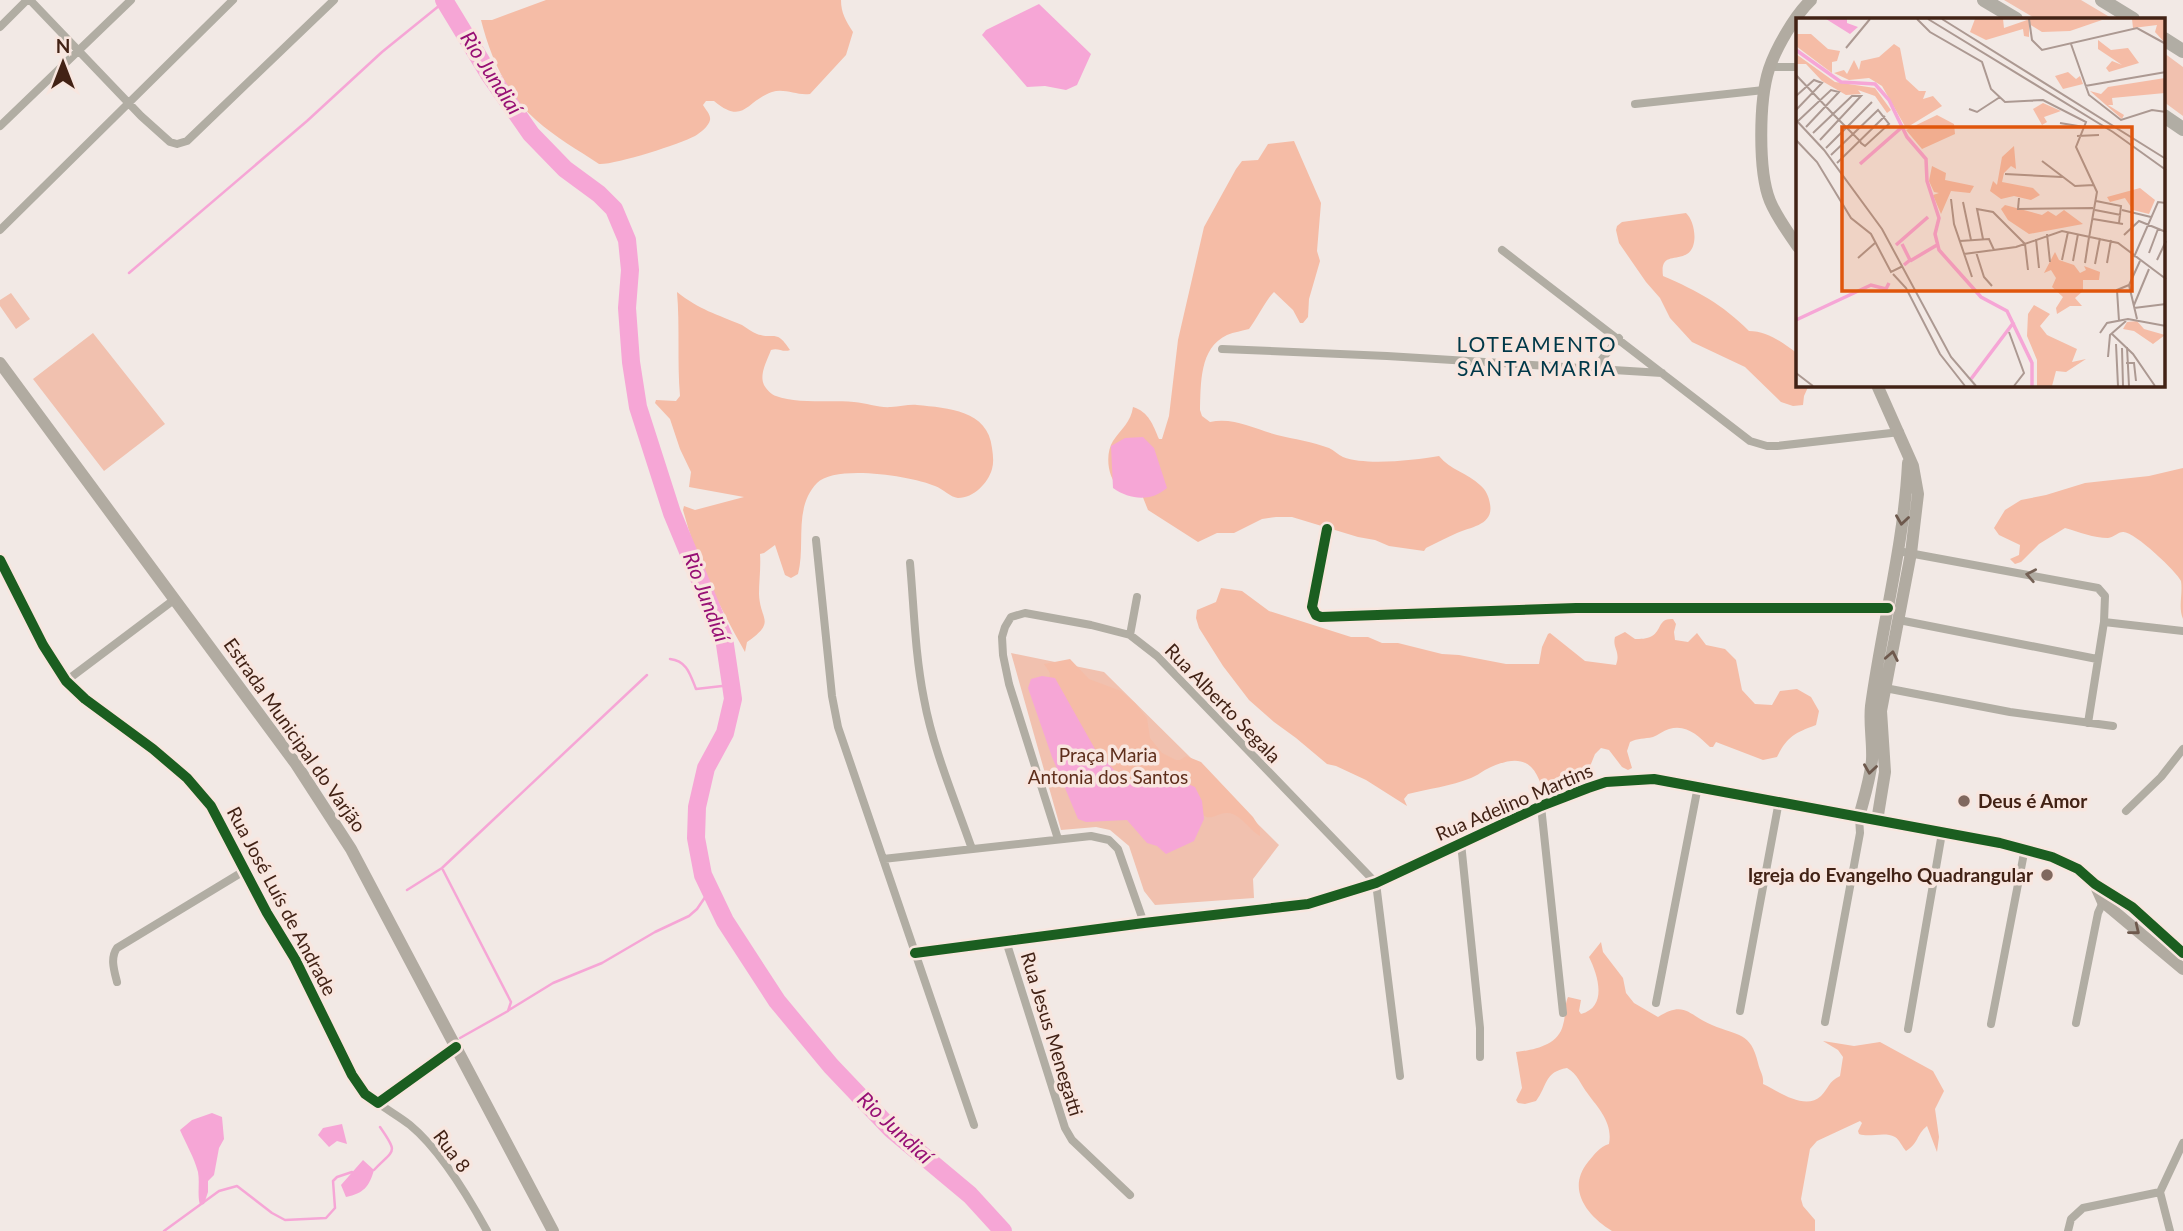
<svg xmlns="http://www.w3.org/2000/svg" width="2183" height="1231" font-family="Lato,sans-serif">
	<rect width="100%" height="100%" fill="#f2e9e5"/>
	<!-- green -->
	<path fill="#f1c1af" d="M2004,0H2081L2113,19H2036Z
		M2164,53L2183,67V116L2164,102Z
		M11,293L30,319L16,329L0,306V300Z
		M93,333L165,424L104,471L33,379Z
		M1011,653L1104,672L1279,845L1253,879L1254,898L1155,905L1144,891L1129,846L1110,830L1096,827L1061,830Z"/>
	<!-- forest -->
	<path fill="#f5bca6" d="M546,0H841C841,13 846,21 853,32L846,55L810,94C797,96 785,88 772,92C746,101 744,126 714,101H706L703,105C706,110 711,115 710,120C709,126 700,133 695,136C680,144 615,165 599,164C578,150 555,137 536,120C507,95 490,56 481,20H492Z
		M1294,141L1321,203L1317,251L1320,261L1309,299L1308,317L1303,323H1300L1293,310L1274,292C1267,298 1256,320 1249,329C1242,331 1234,332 1227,335C1199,348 1201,384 1200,410L1202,416L1210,422C1234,417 1254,429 1277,435C1294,439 1313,442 1329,448C1334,450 1338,455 1343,457C1366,466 1415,460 1439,456C1450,470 1468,473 1480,485C1486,490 1489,497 1490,504C1494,525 1471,527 1457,533C1446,538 1436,543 1426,548L1424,551L1389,546L1375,540L1358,537L1292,517H1276L1262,519L1234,533H1217L1198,542L1148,510L1142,495C1136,493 1126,492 1120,488C1107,479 1105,453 1113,441C1121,429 1131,422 1133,407C1149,412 1153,425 1159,439H1162L1169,416L1178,340L1204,227L1236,169L1242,161L1258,160L1268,144Z
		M1686,213C1695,221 1699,247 1687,254C1675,261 1660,253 1663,276C1698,291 1722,304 1749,331C1768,331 1783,343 1798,354V385H1809L1804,396L1803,405L1793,406L1781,402L1745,367L1692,342L1670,318L1660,298L1646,282L1619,243L1616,230L1617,226L1622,222Z
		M677,292C700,310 716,314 742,325C747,328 752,332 757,334C774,340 776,328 790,350C783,353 778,347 771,350C767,361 759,374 764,385C766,389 772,395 776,396C796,404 832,400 854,402C867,403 879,408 891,407C900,407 909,404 917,405C948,408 988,410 992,448C993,455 994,462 992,469C988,483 974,498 958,498C950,497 943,489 935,486C912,476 835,464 817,483C793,508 806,545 798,574L791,578L785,575L775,545L764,553L760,554C761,567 759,581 759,594C760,621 777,621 747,642L745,652C719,606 696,560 683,510L684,506L695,510L744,497L689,487L691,472L680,449L670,419L655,403L656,400L676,401L680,396C677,361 680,327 677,292Z
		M2183,468V619C2178,607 2183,594 2181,581C2177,572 2134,531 2123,532C2118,532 2114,537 2108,538C2094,538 2079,532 2065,528L2039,544L2021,562L2015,564L2010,559L2019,555L2020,545L1999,535L1994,528L2005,510L2021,500L2046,495L2085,483L2149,476Z
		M1221,588L1242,591L1269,611L1351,637H1368L1382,643H1398L1442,654L1459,655L1506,664H1539L1542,647L1548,634L1550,633L1585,661L1616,665C1621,651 1612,648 1615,637L1625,632L1635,639C1640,639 1647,639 1652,636C1662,630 1658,618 1673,619L1676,624L1674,632L1675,640L1688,642L1697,633L1706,645L1725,649L1736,660L1742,690L1755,704L1772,705L1780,691L1797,689L1811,697L1819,711L1816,725C1794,733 1787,737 1777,757L1763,760L1716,742L1713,747H1710C1698,736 1687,724 1669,729C1663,731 1658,735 1653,737C1644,739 1638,738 1630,742L1627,751L1632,768L1628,770L1622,767L1609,750L1601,748L1595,754L1580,791L1545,800C1537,761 1522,751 1485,770C1480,773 1476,776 1471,778C1451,786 1428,789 1408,794L1404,799L1407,806L1366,780L1336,766L1327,764L1296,738L1274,722L1249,700L1223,666L1199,628L1196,618L1197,610L1216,602Z
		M1070,659L1089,679L1121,691L1135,703L1147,718L1150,738L1162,753L1176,760H1180L1186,756L1201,762L1253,817L1260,828V836C1249,830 1241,814 1228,813C1219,812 1214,819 1206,817L1164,784L1138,782L1112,773L1048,695L1050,673L1044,664Z
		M1601,942L1603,952L1623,978L1626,993L1634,1003L1658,1017C1685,1000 1688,1015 1712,1025C1738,1036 1751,1032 1758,1063C1760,1072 1764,1075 1763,1084C1778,1091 1805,1111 1821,1096C1829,1088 1828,1082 1840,1076L1843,1057L1838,1050L1823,1041L1854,1046L1880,1042L1933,1071L1944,1091L1935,1109L1939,1137L1937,1152L1927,1126C1916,1135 1919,1143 1906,1151C1902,1147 1900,1140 1895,1137C1884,1131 1870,1138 1859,1134L1858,1131L1862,1123L1860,1121L1817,1141L1810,1149L1801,1199L1803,1206L1815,1220V1231H1612C1587,1216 1566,1189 1588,1162C1595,1154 1599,1147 1609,1144C1613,1123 1599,1109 1588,1094C1580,1084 1578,1074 1567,1068C1544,1072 1548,1085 1536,1101L1525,1104L1518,1103L1516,1100L1522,1088L1516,1052C1533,1050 1558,1046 1563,1025C1566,1016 1564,1006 1568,997L1581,1000L1579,1011L1581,1014C1608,1007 1598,975 1589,957Z"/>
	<!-- water -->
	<path fill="#f6a6d6" d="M1039,4L1091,54L1077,85L1066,90L1045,86L1027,87L982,35L986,30Z
		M1143,437L1154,448L1167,488C1151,502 1130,500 1113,488L1111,446L1125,438Z
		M1042,676L1055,678L1095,749L1124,781L1139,785L1176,779L1195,787L1202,801L1204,819L1194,841L1166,854L1157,846L1147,843L1127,820L1086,822L1078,819L1052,757L1028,688L1031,679Z
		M212,1113L222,1117L224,1139L219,1148L214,1175L208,1181V1192L204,1204L200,1205C197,1194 200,1183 198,1172C194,1157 186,1144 180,1130L192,1120Z
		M342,1124L347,1144L337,1141L329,1147L318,1135L323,1128Z
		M363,1160L374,1170C369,1187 364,1193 346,1197L341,1185Z"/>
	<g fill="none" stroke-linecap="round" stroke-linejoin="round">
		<!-- stream -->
		<path stroke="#f6a6d6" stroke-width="2.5" d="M129,273L307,121L382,52L445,1
			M670,659C687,661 690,674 696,689L731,685
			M443,870L511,1002L508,1011L460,1038
			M407,890L442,868L647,675
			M509,1010L553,983L602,963L655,932L689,916L697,909L710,890
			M374,1170C394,1149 399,1154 380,1127
			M164,1231L219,1191L237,1186L272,1213L285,1220L326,1218L335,1208L333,1181L337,1177L352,1172"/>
		<!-- river -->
		<path stroke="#f6a6d6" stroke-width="18" d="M444,0L489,74L531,134L565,169L599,194L614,209L627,240L630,270L627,308L631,362L638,407L672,513L724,638L731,685L733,699L725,733L706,768L697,807L696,838L703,875L725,921L777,1001L831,1066L891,1129L970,1195L1003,1231"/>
		<!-- street -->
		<path stroke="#b1ada3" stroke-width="8" d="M30,0L141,116L170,142L177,144L187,141L334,0
			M0,27L27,0
			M1770,67H1798
			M1635,104L1764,90
			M0,126L131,0
			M0,230L233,0
			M1502,250L1750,441L1767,446H1777L1900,432
			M1222,349L1387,356L1662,373
			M1594,369L1619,338
			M1327,529L1312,607L1316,615L1321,617L1576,608H1888
			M816,540L832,696L838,727L974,1125
			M1898,551L2098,588L2105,596L2104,622L2088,723
			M0,560L43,645L66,681L85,699L153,749L187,778L211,806L267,913L295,959L352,1075L365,1094L378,1103L456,1047
			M910,563C914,608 915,654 924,699C933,749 955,800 972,849
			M1899,620L2097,659
			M2104,622L2183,631
			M1130,635L1137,597
			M66,681L175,599
			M1885,688L2010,712L2113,726
			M1541,806L1563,1013
			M2126,811L2161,777L2183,749
			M1058,839L1009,684L1003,655L1002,637L1005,627L1011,617L1025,613L1091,625L1130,635L1157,656L1376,883L1400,1076
			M1461,843L1480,1028V1057
			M883,859L1091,836L1109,840L1118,849L1144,923
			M1006,941L1065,1128L1072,1140L1130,1195
			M117,982C114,970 110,958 117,948L244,871
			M1656,1003L1698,786
			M1740,1011L1779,801
			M1825,1022L1860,833L1859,817
			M2076,1023L2098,913L2104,900
			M1991,1024L2025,848
			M1908,1029L1942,833
			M378,1103C389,1111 400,1117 410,1125C439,1149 469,1198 487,1231
			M2068,1231L2071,1219L2083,1208L2160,1192
			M2170,1231L2160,1192L2183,1143"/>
		<!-- secondary -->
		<path stroke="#b1aba1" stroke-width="12" d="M1798,247C1788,232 1777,218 1770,201C1758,171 1759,100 1769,69C1776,48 1795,15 1811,0
			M0,363L296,764L351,849L553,1231
			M1859,817C1864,798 1870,780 1872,760C1873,742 1869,724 1871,706C1882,625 1904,545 1908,463
			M1877,821L1885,772L1881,711L1911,553L1918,494L1913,466L1877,385
			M2095,884L2103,902L2183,969
			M915,953L1144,923L1308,904L1376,883L1541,806L1588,788L1606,782L1654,779L2000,843L2052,857L2078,869L2095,884L2132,907L2183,953"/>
		<!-- highway -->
		<path stroke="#b1ada4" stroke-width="14" d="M1984,0L2016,19
			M2102,0L2133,19
			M2164,39L2183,51
			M2164,116L2183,129"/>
		<!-- cycleway casing -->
		<g stroke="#f8e6df" stroke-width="15">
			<path id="cycleway" d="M1327,529L1312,607L1316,615L1321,617L1576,608H1888
				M0,560L43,645L66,681L85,699L153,749L187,778L211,806L267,913L295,959L352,1075L365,1094L378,1103L456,1047
				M915,953L1144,923L1308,904L1376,883L1541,806L1588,788L1606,782L1654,779L2000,843L2052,857L2078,869L2095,884L2132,907L2183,953"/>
		</g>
		<!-- cycleway -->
		<use href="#cycleway" stroke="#1b5e20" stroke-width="10"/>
	</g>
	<!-- one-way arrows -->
	<defs><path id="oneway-chevron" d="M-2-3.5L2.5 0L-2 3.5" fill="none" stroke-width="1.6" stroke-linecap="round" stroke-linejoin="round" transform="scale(1.75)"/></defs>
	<g stroke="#6e594d">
		<use href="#oneway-chevron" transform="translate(1902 520) rotate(98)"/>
		<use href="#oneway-chevron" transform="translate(1892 656) rotate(-79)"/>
		<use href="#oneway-chevron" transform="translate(1870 769) rotate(98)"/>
		<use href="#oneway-chevron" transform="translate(2135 930) rotate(39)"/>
	</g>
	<use stroke="#746155" href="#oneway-chevron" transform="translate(2031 575) rotate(-169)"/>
	<!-- markers -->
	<g fill="#80685e" stroke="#f8e6df" stroke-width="2.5">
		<circle cx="1964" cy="801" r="7"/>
		<circle cx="2047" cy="875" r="7"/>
	</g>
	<g text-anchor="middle" stroke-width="7" stroke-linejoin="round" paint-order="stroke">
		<!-- street labels -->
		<g font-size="19" fill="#422215" stroke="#f8e6df">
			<text transform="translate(1223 703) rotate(46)" y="7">Rua Alberto Segala</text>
			<text transform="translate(295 735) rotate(55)" y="7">Estrada Municipal do Varjão</text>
			<text transform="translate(1514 802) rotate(-23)" y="7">Rua Adelino Martins</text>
			<text transform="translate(282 901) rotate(62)" y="7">Rua José Luís de Andrade</text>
			<text transform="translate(1052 1034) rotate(73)" y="7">Rua Jesus Menegatti</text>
			<text transform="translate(452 1151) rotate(53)" y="7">Rua 8</text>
		</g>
		<!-- park labels -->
		<g font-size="19" fill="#5e2e1b" stroke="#f8e6df">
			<text x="1108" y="762">Praça Maria<tspan x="1108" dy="22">Antonia dos Santos</tspan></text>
		</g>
		<!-- poi labels -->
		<g font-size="19" font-weight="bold" fill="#422215" stroke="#f8e6df" text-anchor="start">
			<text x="1978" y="808">Deus é Amor</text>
			<text x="2033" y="882" text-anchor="end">Igreja do Evangelho Quadrangular</text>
		</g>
		<!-- water labels -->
		<g font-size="21" font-style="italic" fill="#970f74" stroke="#f8e6df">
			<text transform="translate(491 73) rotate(57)" y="7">Rio Jundiaí</text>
			<text transform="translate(706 597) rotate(69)" y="7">Rio Jundiaí</text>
			<text transform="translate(895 1128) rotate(43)" y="7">Rio Jundiaí</text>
		</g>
		<!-- neighbourhood labels -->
		<g font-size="21" letter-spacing="2" fill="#003848" stroke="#f8e6df">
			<text x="1537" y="352">LOTEAMENTO<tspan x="1537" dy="24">SANTA MARIA</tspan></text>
		</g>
	</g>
	<!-- overview -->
	<g transform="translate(1796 18)">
		<rect width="369" height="369" fill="#f2e9e5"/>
		<path d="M179,1H207L208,10L234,1L306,2L274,13L246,14L233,6V19L228,18L227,11L190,22L174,14ZM336,1H369V25L359,14L361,7L337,10ZM0,16H15L32,31L44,33L41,43L36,44V55L0,28ZM302,22L315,32L332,30L343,45L313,54L310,50L316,43L326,47L302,31ZM98,26L104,30L110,61L123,73H130L127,81L137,78L146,88L110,110L86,68L73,60L53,62L38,55L48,52L51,56L58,42L63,52L65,43L83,39ZM0,36L39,64L79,70L95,92L91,95L79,78L62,72L65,76L50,77L26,63L10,46H0ZM272,54L280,61L284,58L287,66L267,71L259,58ZM369,60V75L316,80L317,87H312L328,97L326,101L294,73L305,76L312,69ZM247,85L265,93L248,99L251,104L246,107L237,91ZM141,97L158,106L159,116L126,131L110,112ZM218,128L220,151L215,148L208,155L206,164L237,170L244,177L235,182L218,178L205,181L194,173L197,163L201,167L206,139ZM136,148L150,155L149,162L178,168L174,175L155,173L145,196L137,177L143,175L138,174L133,163ZM344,170L359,182L353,196L337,192L329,180L314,184L311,179ZM209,187L246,197L252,193L260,198L268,192L287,206L233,216L212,202L205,191ZM259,234L263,242L278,247L284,255L290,252L288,248L304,254L303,262H287V273L279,280L286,288H274L261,296L260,290L267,279L256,269L260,260L255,252L248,255ZM238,287L254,296L244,308L251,317L281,331L276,344L290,341L270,354L260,353L256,368H241V342L231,318L232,296ZM341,303L348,311L369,317L357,326L338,313L327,311L331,304Z" fill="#f5bca6"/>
		<path d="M30,1H51V5L62,9L54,16Z" fill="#f6a6d6"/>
		<path fill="none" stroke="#f6a6d6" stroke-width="3.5" d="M0,32L45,64L79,66L93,82L111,119L130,141L131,163L143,200L139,216L143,232L185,279L211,293L236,345V368M64,146L105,110M106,226L114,242L108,247M100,227L132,199M114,243L141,227M0,302L75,267L90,271L93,265M175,361L218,304"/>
		<path fill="none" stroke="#ac9992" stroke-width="2" d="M121,1L134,14L186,44L195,71L209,84L247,82L290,104L280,129L301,174L293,220M132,1L317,114L370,152M146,1L370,141M233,1L236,22L246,32L341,10L370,26M275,26L293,77L325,102L356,92L370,94M50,30L74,1M0,57L37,96L64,123L65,125L69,128L93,106L82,92L57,116L35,137M289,68L370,54M0,78L18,62L26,65L0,92M173,91L181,94L204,79M0,102L28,132L86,211L155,339L180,368M2,103L35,72L43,74L10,109M264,105L288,109M17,115L56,78H65L24,122M281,118L303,117M0,122L21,144L55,200L75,216L95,254L107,248M30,130L76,84M246,143L279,168L298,167M41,145L89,98M209,156L266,159M223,180L222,191L297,190M155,181L158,206L176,259M300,183L325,188L323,205M167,184L175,222M299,192L325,197M326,192L355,199M297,201L327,206M251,216L254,244M328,217L343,203L370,214M187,221L181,191L197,194L229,226L232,252M240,221L243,250M164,223L193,221L198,232M180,234L188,259L196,268M353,235L362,211M168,236L220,229L266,213L322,225L370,261M338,239L362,184L370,185M62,240L79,225M266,242L272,214M361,242L370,223M277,243L282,216M289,245L293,219M311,245L315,222M299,246L304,220M97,256L110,270L144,336L169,368M338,287L353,251M338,290L370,286M341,301L333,267L344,243M323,303L321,272L333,267M213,314L228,355L218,368M304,315L311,305L332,301L370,308M315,315L337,336L359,368M320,326L322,368M331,329L333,368M326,330L327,368M312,339L314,317L330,303M330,345H338L340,363M0,355L17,368"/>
		<path fill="#e0560c" fill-opacity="0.15" stroke="#e0560c" stroke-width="3.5" d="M46,109H336V273H46Z"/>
		<rect width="369" height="369" fill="none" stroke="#422215" stroke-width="3.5"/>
	</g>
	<!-- north arrow -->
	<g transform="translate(63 63)" stroke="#f8e6df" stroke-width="5" paint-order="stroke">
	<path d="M0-5L12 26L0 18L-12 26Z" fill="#422215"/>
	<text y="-10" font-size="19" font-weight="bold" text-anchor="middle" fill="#422215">N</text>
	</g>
</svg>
